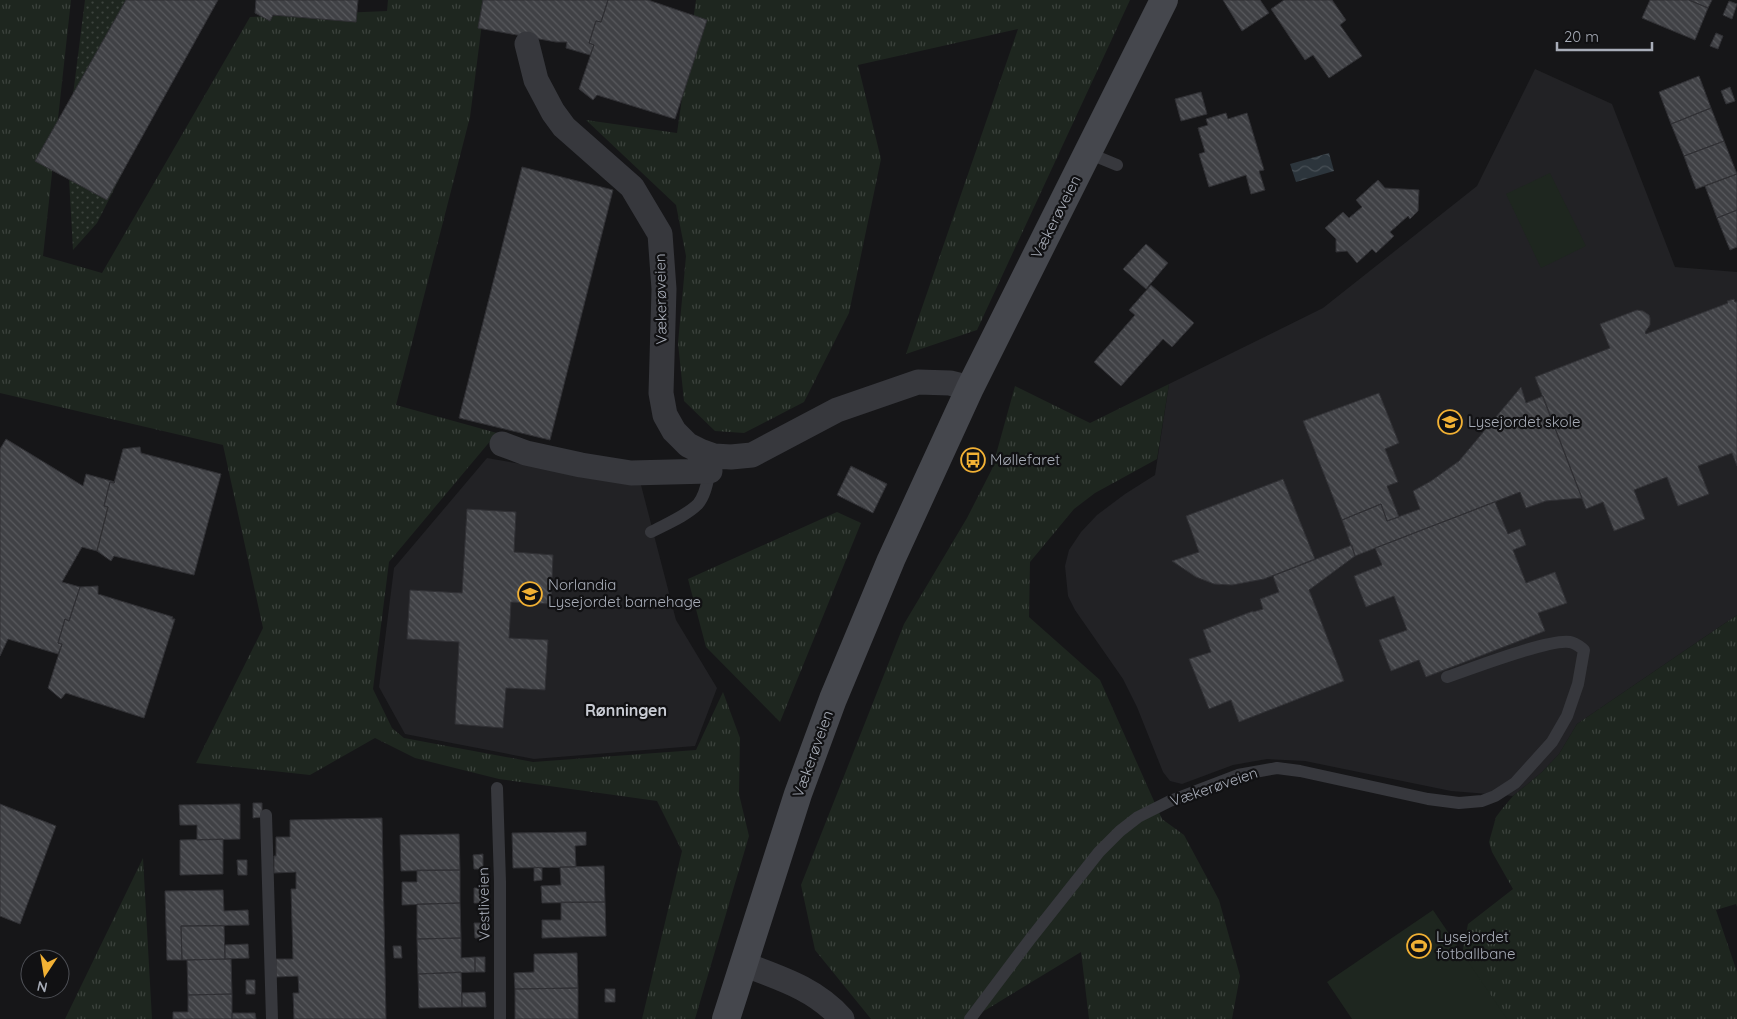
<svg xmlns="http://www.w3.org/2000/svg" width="1737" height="1019" font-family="Quicksand,sans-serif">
	<defs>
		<pattern id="grass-tufts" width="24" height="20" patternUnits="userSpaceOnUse" patternTransform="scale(1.25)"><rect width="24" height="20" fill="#1e261f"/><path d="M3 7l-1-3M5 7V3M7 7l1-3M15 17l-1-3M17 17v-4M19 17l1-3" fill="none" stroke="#3c433d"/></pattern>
		<pattern id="garden-dots" width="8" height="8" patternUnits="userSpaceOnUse" patternTransform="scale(1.25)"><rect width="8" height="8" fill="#1e261f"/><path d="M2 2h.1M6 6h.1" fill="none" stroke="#3c433d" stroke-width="1.8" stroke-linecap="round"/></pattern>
		<pattern id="water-waves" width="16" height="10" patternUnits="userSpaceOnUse" patternTransform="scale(1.25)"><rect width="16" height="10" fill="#2c353c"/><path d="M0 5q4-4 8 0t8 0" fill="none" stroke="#485056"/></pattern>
		<pattern id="building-back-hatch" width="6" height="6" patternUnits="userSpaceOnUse" patternTransform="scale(1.25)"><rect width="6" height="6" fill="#404145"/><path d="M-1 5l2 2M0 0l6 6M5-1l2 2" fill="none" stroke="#595a5e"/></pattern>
	</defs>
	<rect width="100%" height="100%" fill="#161618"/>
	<!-- built -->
	<path fill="#222225" d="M1535,69L1612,104L1675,267L1737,272V615L1577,724L1559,754L1542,772L1513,796L1451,791L1305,761L1267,759L1233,765L1182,784L1170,781L1163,772L1137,707L1123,679L1075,610L1068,596L1065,566L1069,550L1081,532L1097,515L1125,494L1155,475L1169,384L1323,308L1477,186Z
		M487,458L641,485L676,620L717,688L695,746L534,759L405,734L379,687L394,568Z"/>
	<!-- grass -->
	<path fill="url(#grass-tufts)" d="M0,0H71L43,256L102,273L250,17L387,11L388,0H485L470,117L396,405L497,433L389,562L373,689L392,728L404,738L533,762L696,750L723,692L740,738L739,794L749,836L695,1019H642L682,851L657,801L499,779L415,758L375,738L310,775L196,763L263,628L223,445L0,393Z
		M696,0H1130L977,330L906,354L1018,29L858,65L881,159L849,313L804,402L744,433L715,431L684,401L678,343L686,256L676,205L586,120L677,133Z
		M1169,384L1157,459L1095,493L1074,509L1030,562L1029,617L1100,680L1162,819L1184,835L1219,900L1240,976L1232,1019H1089L1081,952L971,1019H871L815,950L801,885L904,624L967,518L992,469L1015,386L1090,423Z
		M837,512L861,523L780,722L706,647L688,579Z
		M1737,615V907L1736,904L1716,910L1737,972V1019H1506L1462,954L1468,924L1513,889L1492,852L1489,842L1496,817L1502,809L1513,796L1542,772L1559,754L1577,724Z
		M143,858L152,1019H65Z"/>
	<!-- garden -->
	<path fill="url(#garden-dots)" d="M85,0H210L97,223L73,250L67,142Z"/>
	<!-- pitch -->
	<path fill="#1e261f" d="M1550,173L1586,246L1541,268L1506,194Z
		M1433,910L1507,1019H1352L1327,982Z"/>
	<!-- water -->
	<path fill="url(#water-waves)" d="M1329,153L1334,171L1296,182L1290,164Z"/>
	<!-- building -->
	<path fill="url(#building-back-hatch)" stroke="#303034" d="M126,0H218L107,200L35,161Z
		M256,0H358L356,22L273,15L270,21L255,13Z
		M483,0H608L601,22L596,21L589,43L594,45L590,55L566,48L567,42H556L478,28Z
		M608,0H648L707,20L675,119L597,95L593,100L579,89L594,45L589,43L596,21L601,22Z
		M1223,0H1260L1269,13L1242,31Z
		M1284,0H1332L1346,20L1340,25L1362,56L1329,78L1313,55L1305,60L1271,9Z
		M1650,0H1689L1708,8L1695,40L1642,18Z
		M1689,0H1712L1708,8Z
		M1729,1L1737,4L1732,19L1723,15Z
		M1716,33L1723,36L1718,49L1710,46Z
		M1699,76L1711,108L1671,124L1659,92Z
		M1730,87L1735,101L1726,104L1721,91Z
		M1201,92L1207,114L1181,121L1175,99Z
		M1711,108L1724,141L1684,156L1671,124Z
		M1226,113L1228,119L1247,113L1264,170L1259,171L1265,190L1251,194L1246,175L1209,187L1199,154L1205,152L1198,128L1208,125L1206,119Z
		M1724,141L1737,174L1696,189L1684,156Z
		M522,167L613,190L550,440L459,418Z
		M1737,174V210L1717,218L1705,186Z
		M1378,180L1385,188L1419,190L1418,211L1410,219L1408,216L1390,232L1394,236L1376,253L1372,249L1357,263L1347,251L1336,252V239L1325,228L1343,212L1349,218L1362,207L1356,200Z
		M1737,210V247L1730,250L1717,218Z
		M1146,244L1168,263L1146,289L1123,269Z
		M1151,285L1194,323L1172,347L1163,339L1121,386L1094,362L1135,315L1129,310Z
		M1734,299L1735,302H1737V466L1732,453L1698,466L1709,494L1678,506L1667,477L1634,490L1645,519L1614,531L1603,502L1586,509L1535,377L1610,348L1600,324L1637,310L1643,311L1649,315L1650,318V325L1645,332L1646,334L1728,303L1727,301Z
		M1521,387L1526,403L1543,396L1582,498L1546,501L1526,508L1520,492L1355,556L1342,520L1381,504L1387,521L1420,509L1413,491L1431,481L1459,461Z
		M1379,393L1399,443L1385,449L1398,482L1387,486L1399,517L1387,521L1381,504L1342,520L1303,421Z
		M6,439L83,486L86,474L115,482L114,483L110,482L104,506L108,507L97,551L82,547L62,582L80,587L69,621L65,619L58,643L62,644L58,654L8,639L0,656V449Z
		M140,447L141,453L221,474L194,575L114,556L111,561L97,551L108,507L104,506L110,482L114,483L123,449Z
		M851,466L887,484L873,513L837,495Z
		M1283,479L1315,559L1264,579L1232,585L1214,584L1196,577L1172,561L1199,552L1186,516Z
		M1495,502L1508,534L1520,529L1526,545L1513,550L1526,583L1555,572L1567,603L1538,613L1545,631L1426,677L1419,660L1391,671L1379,640L1407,630L1394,596L1366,607L1354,576L1382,565L1375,548Z
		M467,509L516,512L514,552L553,555L551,604L511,602L509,638L548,640L545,690L506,688L503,728L455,724L459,642L407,639L410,590L462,593Z
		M1352,545L1355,556L1309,590L1344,681L1239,722L1231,700L1209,709L1189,659L1211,652L1203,630L1253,611V612L1263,609L1260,599L1279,592L1273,576Z
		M98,586V594L173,617L172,619H175L144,718L66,693L61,699L48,688L62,644L58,643L65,619L69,621L80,587Z
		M253,803H262V817L253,818Z
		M0,804L56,826L20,924L0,916Z
		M240,804V839L197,840V825H180L179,805Z
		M382,818L386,1019H294L293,993H299L298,976L276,977V959H293L291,889H296V872L274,873V856H276V837H290V820Z
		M586,832V845L575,846L576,867L513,868L512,833Z
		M459,834L460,870L401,871L400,835Z
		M223,839V874L180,875V840Z
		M483,854V869H474L473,855Z
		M237,860H247V875H238Z
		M604,866L605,902L542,903L541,886L561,885L560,867Z
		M534,867L542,868V880L534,881Z
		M417,870H460V903L402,905V882H417Z
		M474,888H483V903H474Z
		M223,890L224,911L248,910L249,925L181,926L182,960H167L165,891Z
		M561,902H605L606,936L542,938V920H561Z
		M460,903L461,938L417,939V904Z
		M474,923H484V938H475Z
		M181,926H224L225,959L182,960Z
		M461,938V958L475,957V972L418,974L417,939Z
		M248,944L249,958L225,959V945Z
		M393,946H401L402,958H394Z
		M577,953L578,988L515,989L514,973L534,972V954Z
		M475,957H485V972H475Z
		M231,959L232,994L188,995L187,960Z
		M461,972L462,1007L419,1008L418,974Z
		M246,980H255V994H246Z
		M578,988V1019H515V989Z
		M605,989H615V1002H605Z
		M485,992L486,1007H462V993Z
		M232,994V1019H173V1012H188V995Z
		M232,1013H255L256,1019H232Z"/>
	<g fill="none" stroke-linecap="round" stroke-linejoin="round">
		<!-- lane -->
		<path stroke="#37383d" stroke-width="12" d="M1088,153L1117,165
			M651,532C666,524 686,516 698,504C706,495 708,478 711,467
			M497,788L500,882V1019
			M266,815L272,1019
			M970,1019L1031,938L1099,852L1120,831L1138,817L1170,801L1238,775L1277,768L1300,771L1428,799L1459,803L1482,801L1495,796L1515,783L1552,742L1567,716L1578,684L1584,650C1580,647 1576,643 1570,642C1550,638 1471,669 1447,677"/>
		<!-- street -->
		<path stroke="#37383d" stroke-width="25" d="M527,44L536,80L553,112L564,127L632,187L660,234L664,289L661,393L665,415L674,431L688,445L700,451L714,456L731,457L752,455L837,410L918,382L950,383L970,388
			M502,444L526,453L581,465L631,473L710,471
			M743,964C780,978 816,989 842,1019"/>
		<!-- secondary -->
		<path stroke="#45474d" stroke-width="28" d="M726,1019L798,794L833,699L891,560L970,388L1164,0"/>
	</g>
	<!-- icons -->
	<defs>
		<g id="school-ring" transform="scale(1.25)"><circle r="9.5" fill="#111113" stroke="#f2b134" stroke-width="1.5"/><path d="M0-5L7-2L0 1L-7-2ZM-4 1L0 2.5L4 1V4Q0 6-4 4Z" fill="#f2b134"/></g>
		<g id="bus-ring" transform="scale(1.25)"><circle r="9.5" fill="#111113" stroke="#f2b134" stroke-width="1.5"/><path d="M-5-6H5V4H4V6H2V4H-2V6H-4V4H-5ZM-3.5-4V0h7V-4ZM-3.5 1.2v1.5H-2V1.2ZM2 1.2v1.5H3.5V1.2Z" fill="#f2b134"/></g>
		<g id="stadium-ring" transform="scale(1.25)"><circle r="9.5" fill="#111113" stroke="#f2b134" stroke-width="1.5"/><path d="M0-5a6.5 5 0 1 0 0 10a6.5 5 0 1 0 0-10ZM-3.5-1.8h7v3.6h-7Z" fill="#f2b134"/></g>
	</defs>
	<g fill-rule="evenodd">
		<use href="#school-ring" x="1450" y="422"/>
		<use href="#bus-ring" x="973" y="460"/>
		<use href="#school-ring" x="530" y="594"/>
		<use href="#stadium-ring" x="1419" y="946"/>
	</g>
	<g text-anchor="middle" stroke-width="4.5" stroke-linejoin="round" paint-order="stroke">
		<!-- street labels -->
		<g font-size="15" fill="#a8adb8" stroke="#111113">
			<text transform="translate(1056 217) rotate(-63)" y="5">Vækerøveien</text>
			<text transform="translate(661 299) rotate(-91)" y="5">Vækerøveien</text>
			<text transform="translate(813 754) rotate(-70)" y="5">Vækerøveien</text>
			<text transform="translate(1214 787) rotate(-19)" y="5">Vækerøveien</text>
			<text transform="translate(484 904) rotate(-91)" y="5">Vestliveien</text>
		</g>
		<!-- poi labels -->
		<g font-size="15" fill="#a8adb8" stroke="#111113" text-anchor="start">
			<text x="1468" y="427">Lysejordet skole</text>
			<text x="990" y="465">Møllefaret</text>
			<text x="548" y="590">Norlandia<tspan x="548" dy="17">Lysejordet barnehage</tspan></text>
			<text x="1436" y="942">Lysejordet<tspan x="1436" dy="17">fotballbane</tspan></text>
		</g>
		<!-- neighbourhood labels -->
		<g font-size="16" font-weight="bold" fill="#c9ccd4" stroke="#111113">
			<text x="626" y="716">Rønningen</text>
		</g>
	</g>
	<!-- north arrow -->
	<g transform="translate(45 974) rotate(192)"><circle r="24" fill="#111113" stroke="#4d4f55"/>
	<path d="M0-4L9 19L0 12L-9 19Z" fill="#f2b134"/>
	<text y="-8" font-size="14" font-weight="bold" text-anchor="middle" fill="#a8adb8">N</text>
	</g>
	<!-- scale -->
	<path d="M1557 42v8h95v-8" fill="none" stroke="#a8adb8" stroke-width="2.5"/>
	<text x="1564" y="42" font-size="15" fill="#a8adb8" stroke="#111113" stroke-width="4" paint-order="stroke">20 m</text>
</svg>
